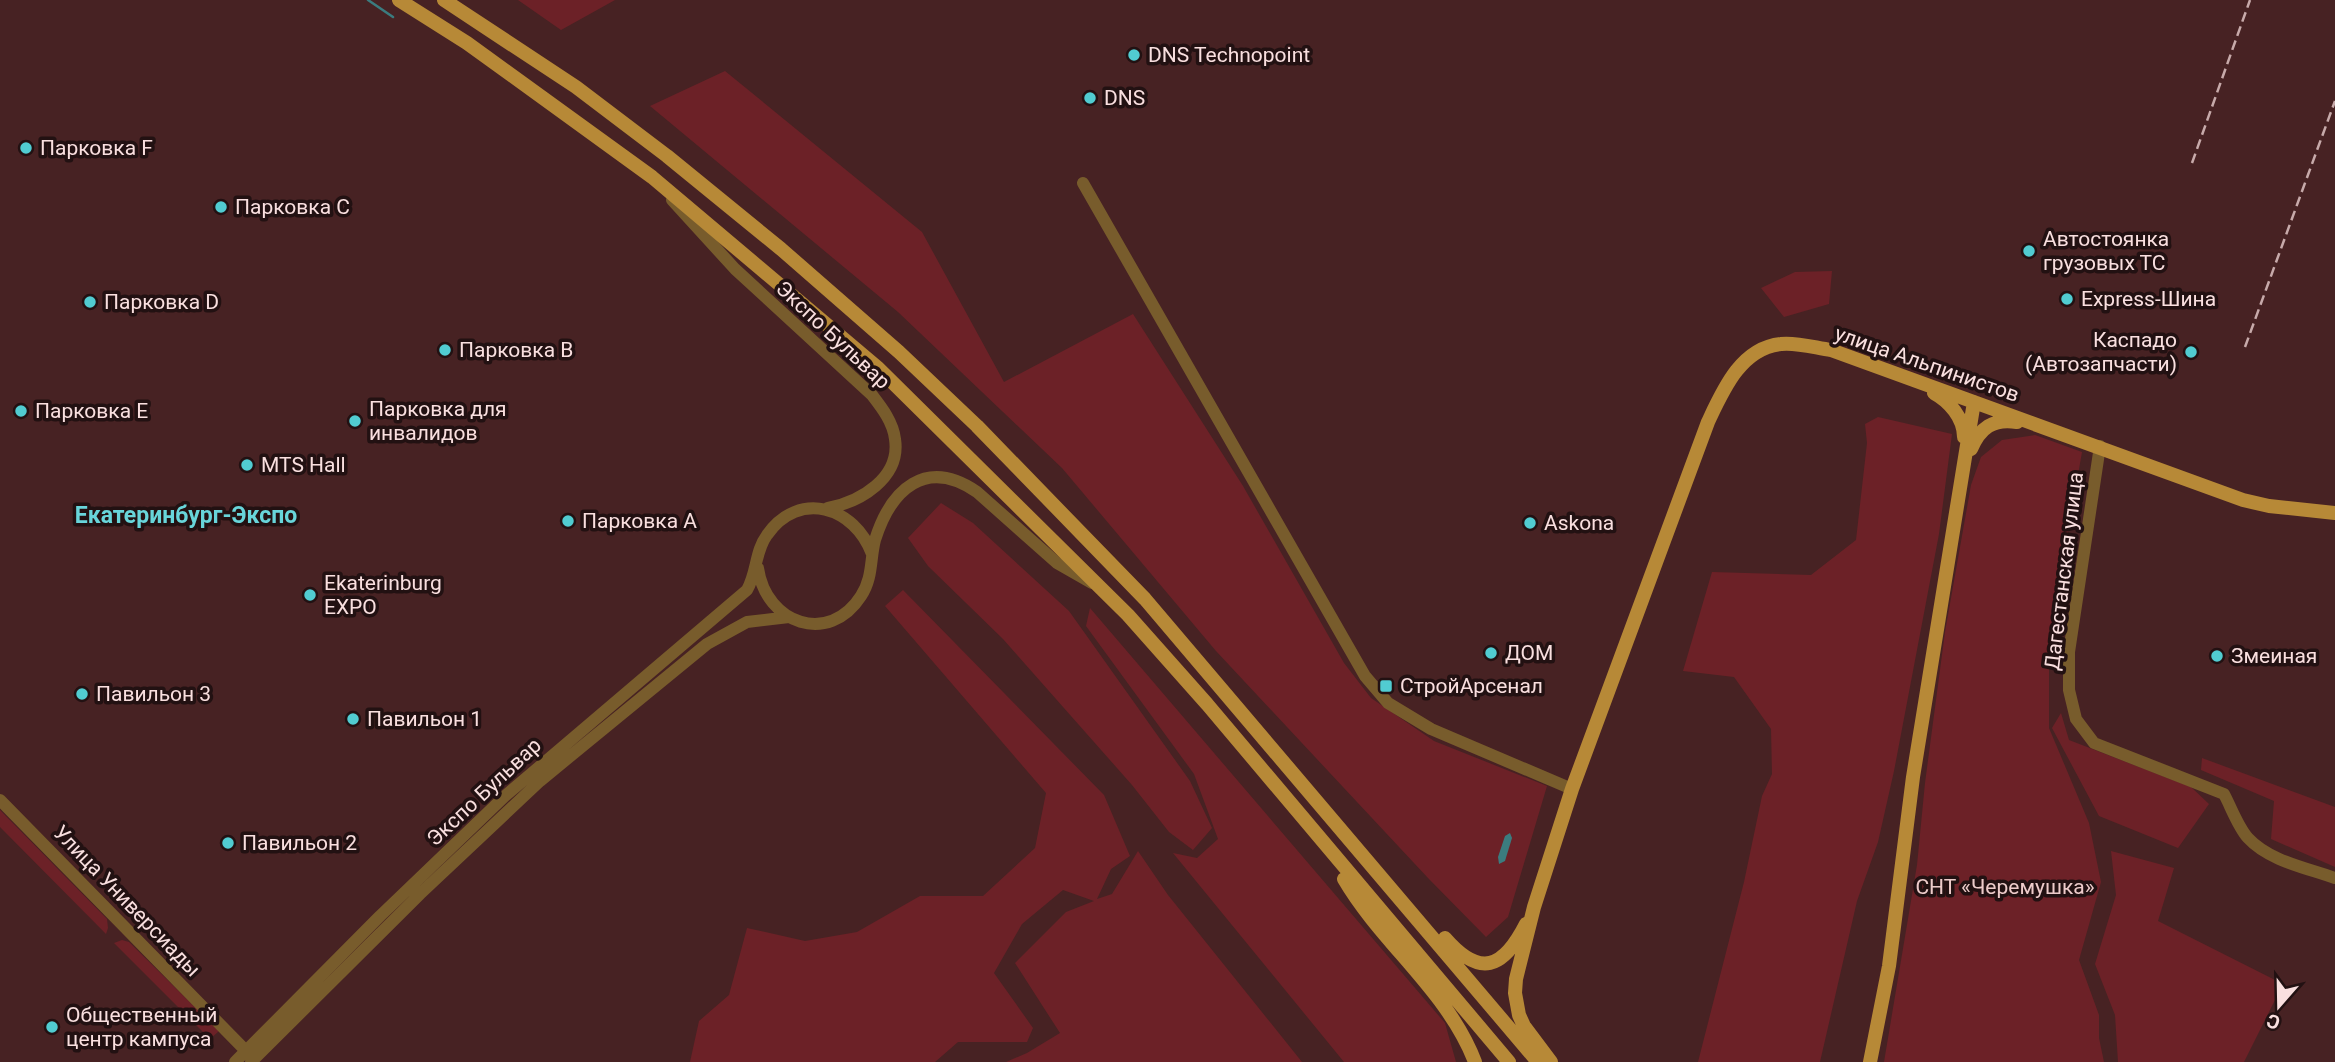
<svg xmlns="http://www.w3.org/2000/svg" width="2335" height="1062" font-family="Roboto,sans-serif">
	<rect width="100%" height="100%" fill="#472223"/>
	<!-- green -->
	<path fill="#6c2127" d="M518,0H615L561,30Z
		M725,71L922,232L1004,382L1133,314L1243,486L1344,663L1371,698L1434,741L1547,786L1508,917L1486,937L1428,878L1216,651L1062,468L898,312L650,106Z
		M1832,271L1829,304L1784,317L1761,288L1795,272Z
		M1878,417L1952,434L1939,534L1894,771L1878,842L1857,901L1820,1062H1698L1744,882L1762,796L1772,774L1771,729L1734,677L1683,671L1712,572L1811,575L1856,540L1867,443L1865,424Z
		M2035,435L2082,452L2054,613L2049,663V728L2089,823L2101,882L2079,960L2099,1015V1038L2104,1062H1884L1917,865L1925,783L1945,632L1971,485L1981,457L2002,440Z
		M941,503L973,523L1069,611L1190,781L1212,828L1193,850L1169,832L1132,785L1003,639L928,566L908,538Z
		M903,590L1104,795L1130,856L1111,869L1097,899L1112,894L1138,851L1168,895L1302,1062H1006L1027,1053L1060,1033L1015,963L1066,912L1094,901L1063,890L1022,924L994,973L1033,1028L1027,1042H958L935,1062H690L699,1021L729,995L747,928L805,941L857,932L920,896H983L1035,848L1046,793L885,606Z
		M1090,608L1445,1023L1456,1062H1344L1173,853L1197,858L1218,839L1194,774L1086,626Z
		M2061,713L2069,740L2191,787L2209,804L2178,848L2099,816L2052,728Z
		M2202,758L2335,807V867L2271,839L2274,801L2201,770Z
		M0,810L107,919L108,928L106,934L0,827Z
		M2111,851L2174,868L2158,921L2283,984L2244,1062H2118L2115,1015L2095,964L2116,895Z
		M122,940L129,942L219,1031L210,1039L114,943Z"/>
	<!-- water -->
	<path fill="#3b7c7f" d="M1510,833L1512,838L1505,861L1499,864L1498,857L1505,836Z"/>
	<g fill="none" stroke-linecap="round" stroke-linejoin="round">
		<!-- stream -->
		<path stroke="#3b7c7f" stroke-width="2.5" d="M368,0L393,17"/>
		<!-- minor -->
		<path stroke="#785c2c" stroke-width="12" d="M1083,183L1365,676L1388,703L1431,729L1572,789
			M672,200L735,269L872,395C882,408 893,422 895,439C901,478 860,502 828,508
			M2100,446L2069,652V690L2076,719L2094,743L2224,794C2231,807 2238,827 2248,838C2269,861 2307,868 2335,878
			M758,568C766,624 829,646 861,596C873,578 870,559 875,540C891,489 926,457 977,492L1057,563L1092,583
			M0,800L250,1055
			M235,1062L380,916L505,796L747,590C757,573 755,551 767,535C799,489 855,507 872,554
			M251,1062L420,894L540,781L707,644L747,622L789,617"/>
		<!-- major -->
		<path stroke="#b78937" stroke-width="14" d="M399,0L467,43L652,177L877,367L1128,615L1207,704L1509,1062
			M444,0L576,87L667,156L781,249L899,352L977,426L1145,599L1538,1062
			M1934,393C1949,401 1964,418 1964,437
			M1971,449C1980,428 1993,418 2017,422
			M1344,879C1382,944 1448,991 1475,1062
			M1445,938C1480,978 1503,969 1526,924
			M1551,1062L1524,1026L1519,1015L1515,993L1516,979L1534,907L1572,789L1708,422C1723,390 1741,348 1781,344C1796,342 1816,348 1831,350L2243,500L2269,506L2335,513
			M1870,1062L1889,966L1913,777L1974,402"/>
		<!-- rail -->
		<path stroke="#c7aaaa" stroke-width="2.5" stroke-dasharray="10 5" stroke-linecap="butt" d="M2192,163L2250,0
			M2245,347L2335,101"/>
	</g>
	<!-- markers -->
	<g fill="#51ccd1" stroke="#221112" stroke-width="2.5">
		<circle cx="1134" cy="55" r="7"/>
		<circle cx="1090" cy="98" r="7"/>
		<circle cx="26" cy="148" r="7"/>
		<circle cx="221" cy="207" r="7"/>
		<circle cx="2029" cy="251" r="7"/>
		<circle cx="2067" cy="299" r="7"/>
		<circle cx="90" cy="302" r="7"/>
		<circle cx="445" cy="350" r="7"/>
		<circle cx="2191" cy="352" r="7"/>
		<circle cx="21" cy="411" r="7"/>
		<circle cx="355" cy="421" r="7"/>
		<circle cx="247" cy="465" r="7"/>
		<circle cx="568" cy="521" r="7"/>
		<circle cx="1530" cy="523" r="7"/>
		<circle cx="310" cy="595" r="7"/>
		<circle cx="1491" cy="653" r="7"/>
		<circle cx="2217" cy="656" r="7"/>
		<rect x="1379" y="679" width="14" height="14" rx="3.5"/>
		<circle cx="82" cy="694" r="7"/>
		<circle cx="353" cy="719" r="7"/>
		<circle cx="228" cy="843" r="7"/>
		<circle cx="52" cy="1027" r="7"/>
	</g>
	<g text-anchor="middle" stroke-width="7" stroke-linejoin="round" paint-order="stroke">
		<!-- poi labels -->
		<g font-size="21" fill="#f9dfdf" stroke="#221112" text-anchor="start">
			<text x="1148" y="62">DNS Technopoint</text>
			<text x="1104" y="105">DNS</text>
			<text x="40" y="155">Парковка F</text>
			<text x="235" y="214">Парковка C</text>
			<text x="2043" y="246">Автостоянка<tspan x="2043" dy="24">грузовых ТС</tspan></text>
			<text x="2081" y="306">Express-Шина</text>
			<text x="104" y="309">Парковка D</text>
			<text x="2177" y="347" text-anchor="end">Каспадо<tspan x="2177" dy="24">(Автозапчасти)</tspan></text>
			<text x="459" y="357">Парковка B</text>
			<text x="369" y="416">Парковка для<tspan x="369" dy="24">инвалидов</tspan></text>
			<text x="35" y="418">Парковка E</text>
			<text x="261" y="472">MTS Hall</text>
			<text x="582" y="528">Парковка A</text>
			<text x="1544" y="530">Askona</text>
			<text x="324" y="590">Ekaterinburg<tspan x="324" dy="24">EXPO</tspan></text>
			<text x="1505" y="660">ДОМ</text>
			<text x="2231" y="663">Змеиная</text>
			<text x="1400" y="693">СтройАрсенал</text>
			<text x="96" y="701">Павильон 3</text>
			<text x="367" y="726">Павильон 1</text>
			<text x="242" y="850">Павильон 2</text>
			<text x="66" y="1022">Общественный<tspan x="66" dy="24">центр кампуса</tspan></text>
		</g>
		<!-- street labels -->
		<g font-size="21" fill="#f9dfdf" stroke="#221112">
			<text transform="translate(833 335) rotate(43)" y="7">Экспо Бульвар</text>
			<text transform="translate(1927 364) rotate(19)" y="7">улица Альпинистов</text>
			<text transform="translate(2064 571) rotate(-83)" y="7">Дагестанская улица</text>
			<text transform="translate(484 792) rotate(-43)" y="7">Экспо Бульвар</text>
			<text transform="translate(127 901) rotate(46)" y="7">Улица Универсиады</text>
		</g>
		<!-- park labels -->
		<g font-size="21" fill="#edcbca" stroke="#221112">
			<text x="2005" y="894">СНТ «Черемушка»</text>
		</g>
		<!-- neighbourhood labels -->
		<g font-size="23" font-weight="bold" fill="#68d5da" stroke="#221112">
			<text x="186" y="523">Екатеринбург-Экспо</text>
		</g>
	</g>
	<!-- north arrow -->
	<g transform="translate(2279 1006) rotate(200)" stroke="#221112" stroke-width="5" paint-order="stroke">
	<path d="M0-5L12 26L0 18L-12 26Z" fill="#f9dfdf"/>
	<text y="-10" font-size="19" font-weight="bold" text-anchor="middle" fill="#f9dfdf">С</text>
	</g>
</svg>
